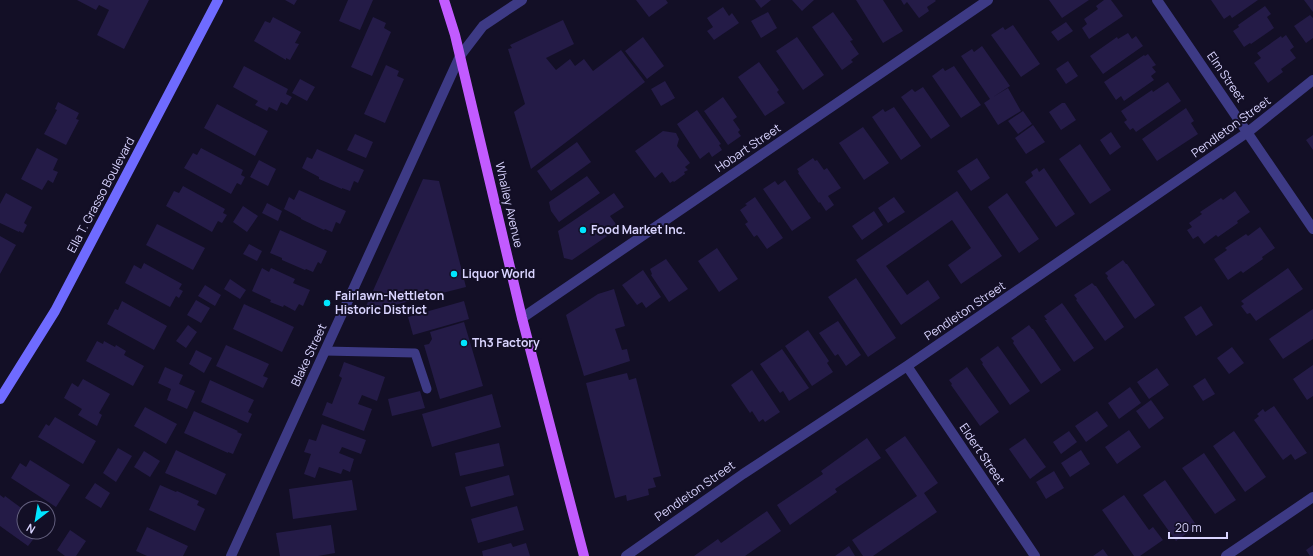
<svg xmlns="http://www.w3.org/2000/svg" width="1313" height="556" font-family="Manrope,sans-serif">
	<rect width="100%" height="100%" fill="#130f26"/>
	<!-- building -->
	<path fill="#241b47" d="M77,0H149L124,49L97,35L109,10L99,5L96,10Z
		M285,0H297L294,5Z
		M348,0H373L360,30L339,21Z
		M636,0H666L668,3L649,17Z
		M755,0H771L761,8Z
		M792,0H814L802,11Z
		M856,0H883L903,31L883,43Z
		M901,0H935L936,1L927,7L929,11L919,18L907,2L904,5Z
		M1049,0H1089L1062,18Z
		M1104,0H1111L1123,16L1089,39L1082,28L1087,24L1084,19L1098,9L1096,6Z
		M1211,0H1258L1232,18L1230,15L1224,19Z
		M1304,0H1313V12Z
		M1265,6L1271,14L1267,17L1274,28L1251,44L1250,43L1244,47L1233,31L1239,27L1238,25Z
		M723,7L729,16L732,13L739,23L714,40L707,31L713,27L707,18Z
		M768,12L777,28L761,38L751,21Z
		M833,12L853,40L850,41L859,54L851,60L853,62L842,70L812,27Z
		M1310,15L1313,18V38L1306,43L1294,26Z
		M273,17L301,32L295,43L299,44L290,60L286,58V60L254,41L265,21L270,23Z
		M373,17L386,23L384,28L391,32L372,76L351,67Z
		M563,20L574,44L546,58L556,70L570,59L575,66L584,59L593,71L621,50L645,82L531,169L514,112L525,104L508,49L512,48L510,45Z
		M1066,22L1073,31L1058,41L1051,32Z
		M1013,25L1040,64L1021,77L991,35L1003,27L1005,30Z
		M1128,33L1132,39L1136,36L1143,46L1103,74L1090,56L1117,37L1118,39Z
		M1286,35L1294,47L1290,50L1296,58L1281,69L1283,72L1268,83L1254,63L1261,58L1257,53L1281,36L1282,38Z
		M643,37L664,66L647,79L625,51Z
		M797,37L824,75L803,90L776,51Z
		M982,46L1010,86L993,97L1008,88L1021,111L998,125L984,103L990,99L961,56L972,49L974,52Z
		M1148,54L1156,65L1152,67L1156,72L1151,76L1154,80L1124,101L1121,96L1116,100L1104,82L1144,55L1145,56Z
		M1068,61L1078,76L1066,84L1056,69Z
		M759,62L779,90L777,92L785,103L765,116L738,77Z
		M386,65L399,71L397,76L404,79L385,123L364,114Z
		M244,66L288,89L286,94L292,97L287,105L281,102L277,111L269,107L267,111L255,105L258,101L233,87Z
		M954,66L981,105L961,118L932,76L943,68L945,71Z
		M300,79L315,87L307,101L292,93Z
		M665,81L675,98L661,106L651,89Z
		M1168,82L1181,101L1136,132L1133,128L1130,130L1124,122L1127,120L1121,111L1152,90L1153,92Z
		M923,87L950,126L931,139L901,97L912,89L915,92Z
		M723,97L737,117L733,120L740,130L738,132L741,136L728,145L704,111Z
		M58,102L79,113L76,119L79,120L66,145L44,134L57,110L55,109Z
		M1062,103H1065L1076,120L1061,130L1049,112Z
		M217,104L268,131L255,156L204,128Z
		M894,107L921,146L901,160L872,117L883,109L885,112Z
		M1186,108L1194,121L1191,123L1198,134L1157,161L1142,139Z
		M697,110L721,144L719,145L722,150L712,157L709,152L700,159L677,124Z
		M1023,111L1032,124L1018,134L1008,121Z
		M1033,125L1045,142L1026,154L1015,138Z
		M863,127L889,163L864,180L839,143Z
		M663,131L676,133L679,139L677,146L690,163L685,167L688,170L684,172L685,174L674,182L673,181L670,183L662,172L655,178L635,151Z
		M1111,132L1121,147L1110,155L1100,140Z
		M355,134L373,142L366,158L347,150Z
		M1313,135V150L1306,140Z
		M577,142L591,162L551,191L537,171Z
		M1080,144L1111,190L1090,204L1059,159Z
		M37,148L58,159L53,170L58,172L53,183L48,180L42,190L21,179Z
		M201,148L243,170L241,175L245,177L241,185L237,183L231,194L184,168L193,153L197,155Z
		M317,149L364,170L358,183L354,181L350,191L342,188V189L319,179V177L302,168L307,157L312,159Z
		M813,158L815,161L817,160L824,170L827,168L841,188L828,196L834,205L826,211L820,202L819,203L798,173L799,172L797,169Z
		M977,158L990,178L971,191L957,171Z
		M259,160L276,169L268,186L250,177Z
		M1037,168L1039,172L1044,168L1075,214L1056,227L1025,182L1033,176L1031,172Z
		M587,176L600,193L559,222L551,211L549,202Z
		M423,179L439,181L466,287L363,313Z
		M785,180L811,218L792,231L763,189L775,181L778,185Z
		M183,186L225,209L223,213L227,215L222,223L218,221L212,232L166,206L174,191L179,193Z
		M299,190L346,211L340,224L336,222L332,232L325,229L324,230L301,219V218L284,209L289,197L294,200Z
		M957,191L1002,256L961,284L948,265L971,248L952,220L886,266L907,295L928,280L940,298L901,325L856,260Z
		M1235,191L1250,212L1237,221L1238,223L1218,237L1216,235L1204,244L1198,236L1193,239L1187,230L1192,227L1189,223L1202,214L1200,212L1221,198L1223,200Z
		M6,193L32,207L24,223L27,225L23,233L19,231V232L0,223V204Z
		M614,193L624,207L610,216L619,228L572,260L564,258L558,231Z
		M1007,193L1039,239L1019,253L988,207Z
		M755,197L783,238L767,249L757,235L754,237L745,224L748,222L740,210L747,205L745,204Z
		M894,197L905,212L888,223L878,208Z
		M267,203L282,211L278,221L262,213Z
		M243,206L258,216L247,232L233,222Z
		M874,211L883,225L862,240L852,226Z
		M157,224L205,248L193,270L146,245Z
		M1260,227L1275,248L1262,257L1263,259L1243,273L1241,271L1228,280L1214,259L1227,250L1225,248L1246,234L1248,236Z
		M280,230L327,251L321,264L318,262L313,272L306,269L305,270L282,260V258L270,253Z
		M0,236L16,245L0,274Z
		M249,244L262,251L257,261L243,254Z
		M717,248L738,279L719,292L698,261Z
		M666,259L688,289L669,302L651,275L652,274L650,269Z
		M1123,260L1126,264H1127L1155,305L1135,319L1107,278L1108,276L1105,273Z
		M144,263L182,284L179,289L183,291L179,298L176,296L170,307L125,283L134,265L141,269Z
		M262,268L269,272L271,268L295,279L293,283L310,290L303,306L299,304L295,311L284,305L283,307L270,302L271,300L252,291Z
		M1288,268L1303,289L1256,321L1250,313L1247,314L1241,306L1244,304L1241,301Z
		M643,270L661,297L646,308L642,302L637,305L622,285Z
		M856,278L896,338L868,357L828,297Z
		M230,279L246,290L240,299L224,289Z
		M1092,283L1095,286H1096L1124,327L1105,341L1076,300L1077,299L1074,295Z
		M205,285L221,295L215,306L198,296Z
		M614,289L625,326L615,329L622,350L627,349L630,361L584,376L566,315L598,294Z
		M196,300L210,308L201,323L187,315Z
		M122,301L167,326L154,350L107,324L115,309L118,310Z
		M464,301L469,319L413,335L408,317Z
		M1062,303L1065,307L1094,348L1074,362L1045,320H1047L1044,316Z
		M244,304L294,327L282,352L233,329Z
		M1201,306L1213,325L1196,336L1184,317Z
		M1313,309V339L1283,359L1269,339Z
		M838,321L861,355L846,366L838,354L835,356L819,333Z
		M464,322L483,386L440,399L424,345L429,344L432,339L430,332Z
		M188,325L197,332L186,348L176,341Z
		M1029,325L1032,329H1033L1061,370L1041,384L1013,343L1014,341L1011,338Z
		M808,330L829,361L827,363L833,372L812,386L785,346Z
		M97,341L103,344L104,341L115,347L116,345L126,351L124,355L144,366L133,386L86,361Z
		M226,345L269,364L263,376L268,378L263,388L216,366Z
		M998,346L1001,350L1030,391L1010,405L982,364L983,363L980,359Z
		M1232,347L1244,363L1229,374L1217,358Z
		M782,349L809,388L789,401L783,391L780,393L760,364Z
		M196,350L212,358L204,373L189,364Z
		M344,362L385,377L377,401L362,395L358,404L372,409L364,431L322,415L327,402L332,404L342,378L339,376Z
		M1313,365V396L1307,400L1293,379Z
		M165,367L183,375L179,384L195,391L187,409L167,400L171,389L158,383Z
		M967,367L999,412L980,426L951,385L952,384L949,380Z
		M1157,368L1169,385L1149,399L1137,382Z
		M752,370L780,412L765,422L763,419L759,422L752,411L750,413L731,385Z
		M627,373L629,380L636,378L661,476L653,478L656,487L648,489L649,495L627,501L626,495L615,498L586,383Z
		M1205,378L1215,394L1203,401L1193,386Z
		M83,379L110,394L99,413L102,415L97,426L78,415L82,409L64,398L72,383L78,387Z
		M210,380L254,400L248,412L252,414L248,423L201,402Z
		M1130,387L1141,403L1119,419L1108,403Z
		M420,391L425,408L392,416L388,399Z
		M492,394L501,427L432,447L422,414Z
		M1151,400L1164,418L1149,429L1136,411Z
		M1274,406L1307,453L1295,460L1291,454L1283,460L1254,420L1259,416L1257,414L1263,409L1265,412Z
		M145,407L177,424L166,444L134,426Z
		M194,411L238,431L237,432L242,434L233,454L228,452V453L184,433Z
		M1097,411L1108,426L1086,442L1075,426Z
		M55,417L96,441L83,464L38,437L46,424L49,426Z
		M322,424L366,440L361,454L342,447L339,453L354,459L350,472L343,469L341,474L319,467L315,478L304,474L311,454L304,452L309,439L316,441Z
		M1129,430L1141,447L1117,464L1105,447Z
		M1069,431L1077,442L1061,454L1053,442Z
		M1234,431L1266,477L1245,492L1213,446Z
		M905,436L938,483L924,493L937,512L873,556H863L852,540L917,496L885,450Z
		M867,438L881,458L835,489L837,492L790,525L777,505L823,474L821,471Z
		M1025,438L1046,467L1030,479L1009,449Z
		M499,443L504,466L460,476L455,453Z
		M118,448L132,456L116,482L103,473Z
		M176,450L226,474L216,495L165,473Z
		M1081,450L1090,464L1070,477L1061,463Z
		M144,451L160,461L150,477L134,467Z
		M1204,453L1236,500L1215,514L1182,468Z
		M30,460L70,485L56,507L11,478L20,463L26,467Z
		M1054,471L1064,488L1046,499L1036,482Z
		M509,475L514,495L471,507L465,487Z
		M352,480L357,510L293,519L289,489Z
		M1165,480L1197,526L1176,541L1143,495Z
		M95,483L110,493L101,508L85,498Z
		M160,485L176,492L177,491L199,501L197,505L205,509L195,531L149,510Z
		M0,495L4,498L5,496L24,510V532H39L28,546L0,526Z
		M1124,495L1149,530L1153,527L1163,540L1140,556H1134L1102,510Z
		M517,506L524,530L478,543L471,519Z
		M767,511L781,531L745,556H694L718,539L721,543Z
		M331,525L335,553L318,556H280L276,533Z
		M147,527L188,546L183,556H147L136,551Z
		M70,530L86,541L76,556H65L57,550Z
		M511,543L513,547L526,543L530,556H483L482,551Z
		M1313,545V556H1310L1306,550Z
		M849,546L855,556H835Z
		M1103,549L1108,556H1093Z"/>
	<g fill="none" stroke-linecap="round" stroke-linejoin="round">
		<!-- lane -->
		<path stroke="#3d3a85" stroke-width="9" d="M325,351L415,353L427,389"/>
		<!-- street -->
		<path stroke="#3d3a85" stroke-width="10" d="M1157,0L1313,229
			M522,318L988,0
			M907,366L1035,556
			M231,556L460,56L483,26L522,0
			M626,556L743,474L907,366L1248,132L1313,80
			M1226,556L1313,497"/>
		<!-- secondary -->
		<path stroke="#6f6bff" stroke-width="10" d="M0,399L55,311L218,0"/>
		<!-- primary -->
		<path stroke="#c25bff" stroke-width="10" d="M444,0L455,35L522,318L584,556"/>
	</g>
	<!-- markers -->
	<g fill="#00e5ff" stroke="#130f26" stroke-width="1.5">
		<circle cx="583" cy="230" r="4"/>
		<circle cx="454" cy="274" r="4"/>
		<circle cx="327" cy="303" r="4"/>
		<circle cx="464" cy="343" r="4"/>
	</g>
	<g text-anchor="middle" stroke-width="4" stroke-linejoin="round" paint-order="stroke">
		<!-- street labels -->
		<g font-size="12" fill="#d9d4ff" stroke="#130f26">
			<text transform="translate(1226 77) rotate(56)" y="4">Elm Street</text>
			<text transform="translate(1231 127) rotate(-36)" y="4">Pendleton Street</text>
			<text transform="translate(748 148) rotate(-34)" y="4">Hobart Street</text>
			<text transform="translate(101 195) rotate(-62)" y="4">Ella T. Grasso Boulevard</text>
			<text transform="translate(509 205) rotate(77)" y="4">Whalley Avenue</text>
			<text transform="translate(965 311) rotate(-34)" y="4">Pendleton Street</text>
			<text transform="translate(309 355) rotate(-65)" y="4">Blake Street</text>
			<text transform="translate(982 454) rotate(56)" y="4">Eldert Street</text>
			<text transform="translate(695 491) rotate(-35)" y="4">Pendleton Street</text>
		</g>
		<!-- poi labels -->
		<g font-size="12" font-weight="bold" fill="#d9d4ff" stroke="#130f26" text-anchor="start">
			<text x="591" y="234">Food Market Inc.</text>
			<text x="462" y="278">Liquor World</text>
			<text x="335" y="300">Fairlawn-Nettleton<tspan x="335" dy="14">Historic District</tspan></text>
			<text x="472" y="347">Th3 Factory</text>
		</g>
	</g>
	<!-- north arrow -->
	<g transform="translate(36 520) rotate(211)"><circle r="19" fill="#130f26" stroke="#625e7d"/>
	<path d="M0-3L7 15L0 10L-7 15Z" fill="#00e5ff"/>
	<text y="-6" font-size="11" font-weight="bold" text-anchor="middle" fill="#d9d4ff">N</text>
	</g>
	<!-- scale -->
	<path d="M1169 532v6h58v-6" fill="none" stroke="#d9d4ff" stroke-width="2"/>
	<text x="1175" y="532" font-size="12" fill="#d9d4ff" stroke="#130f26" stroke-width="3" paint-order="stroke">20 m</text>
</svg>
